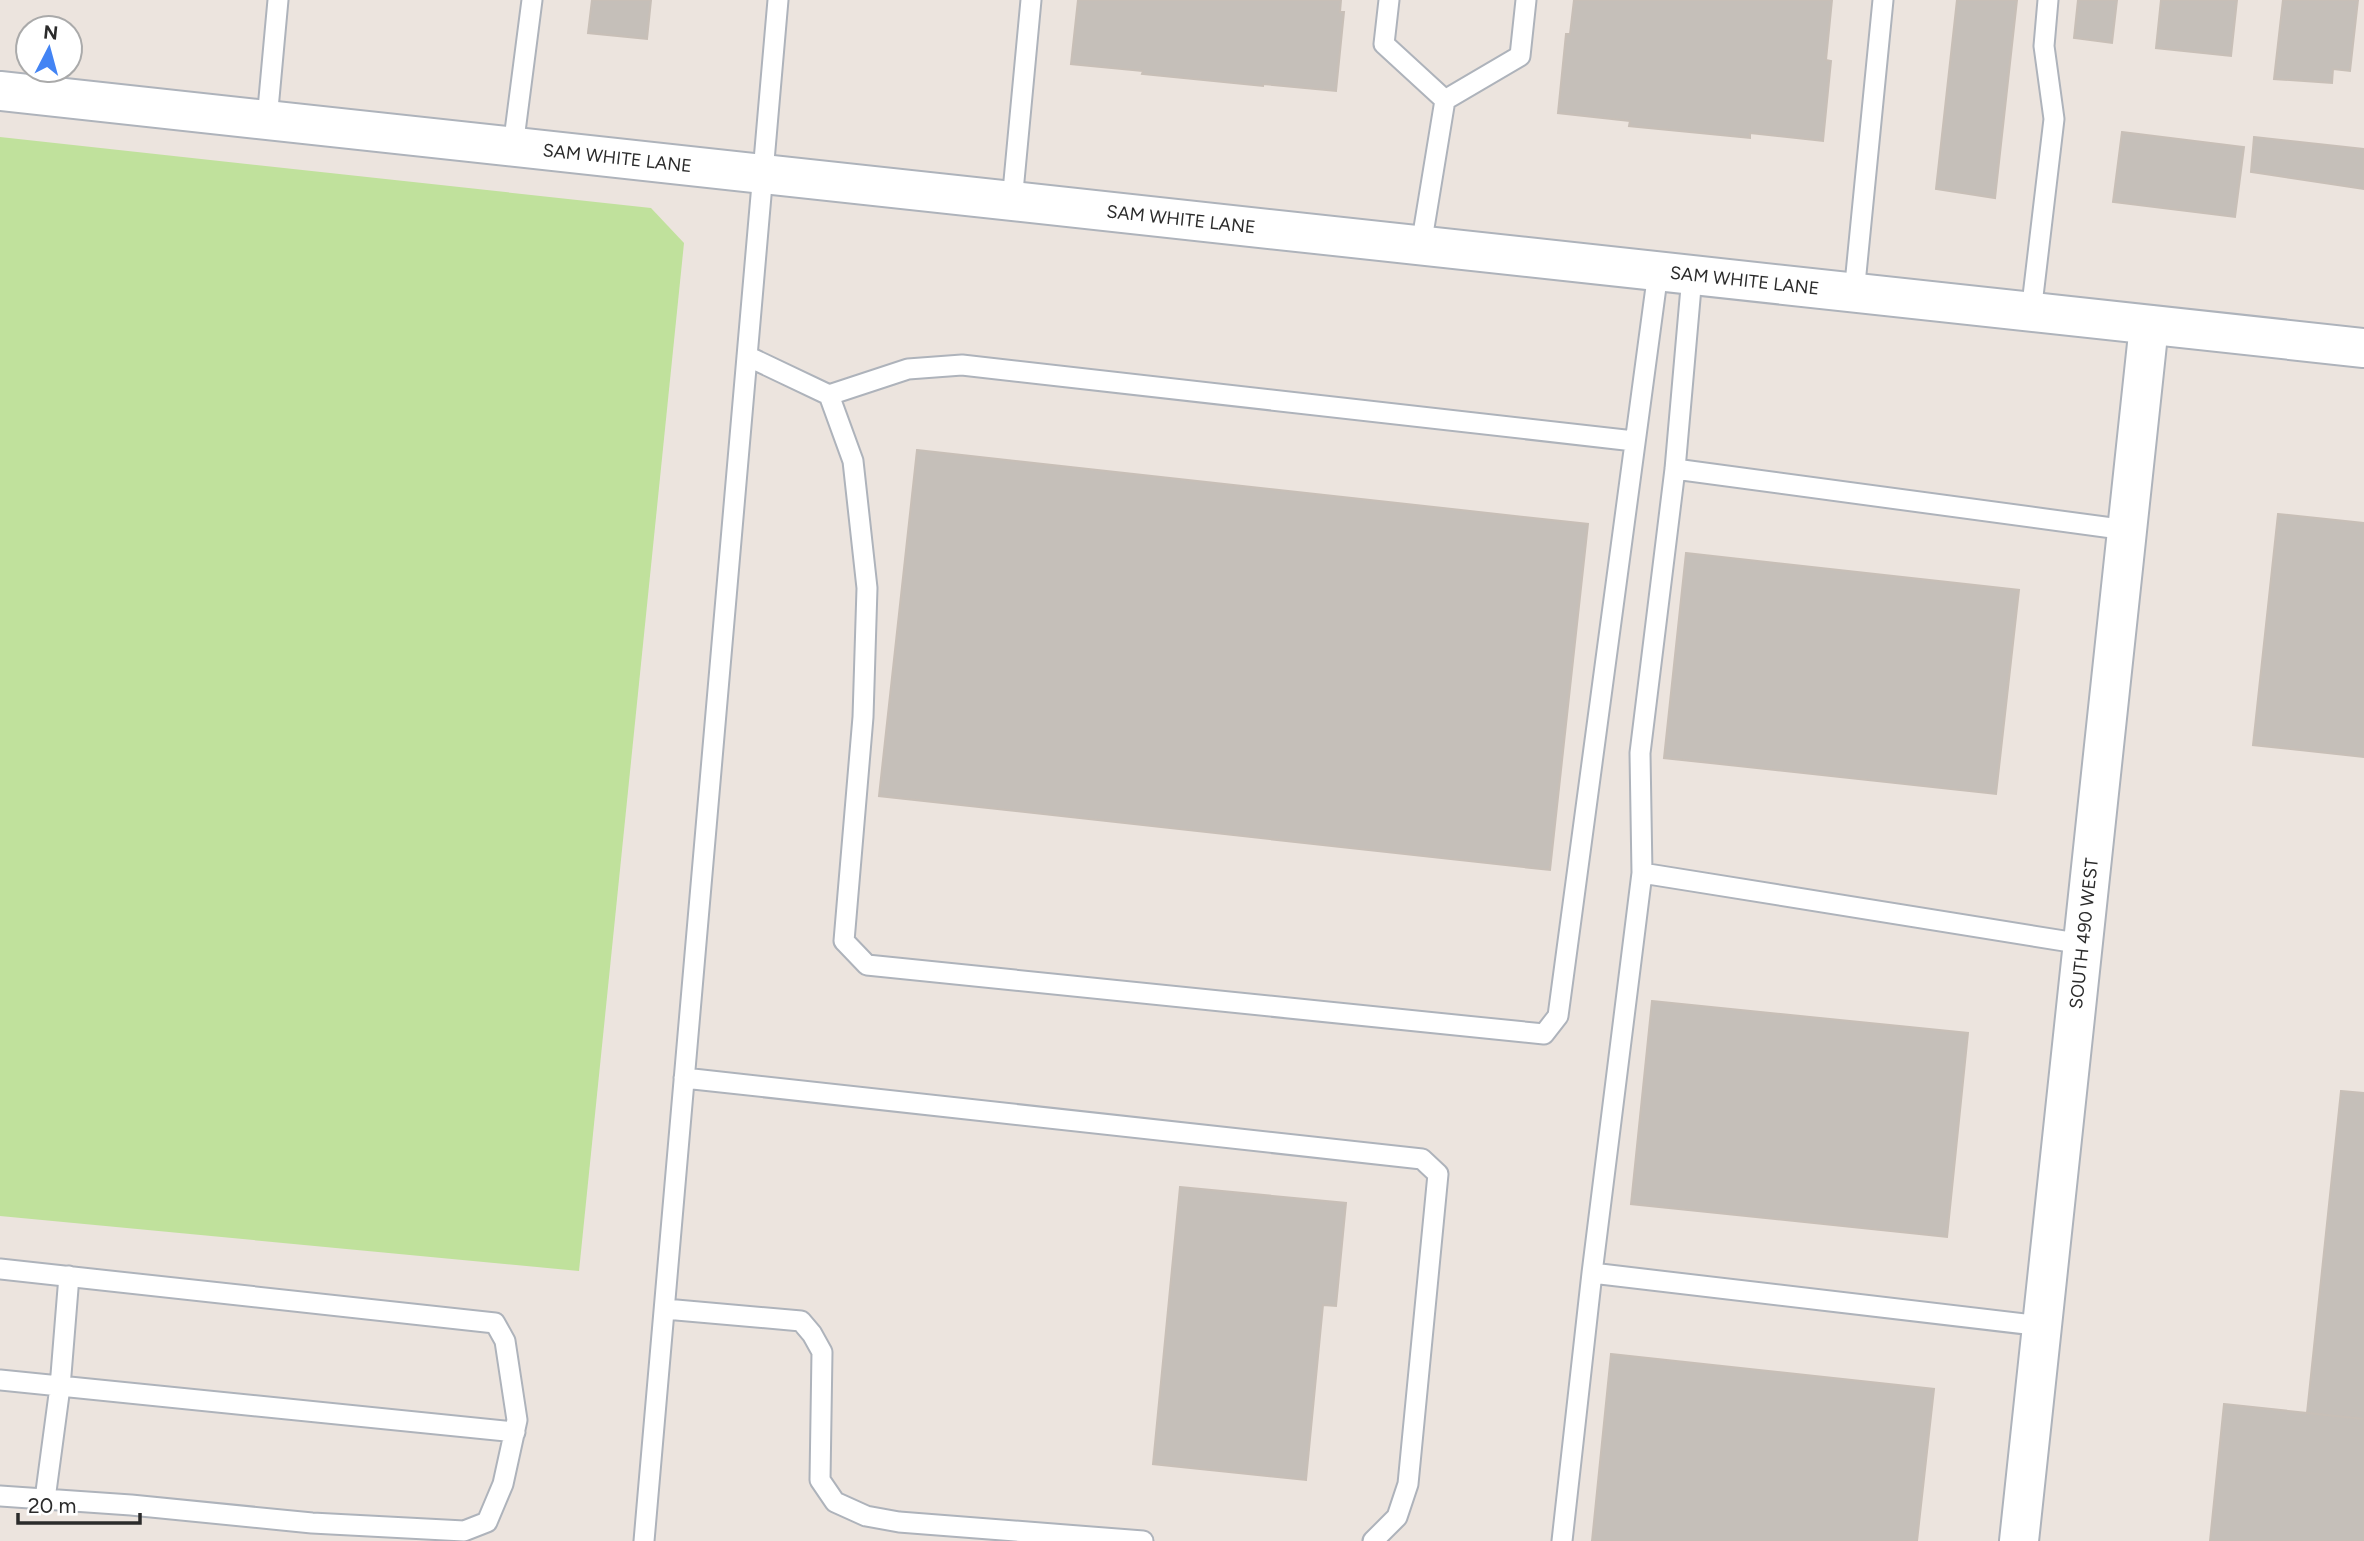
<svg xmlns="http://www.w3.org/2000/svg" width="2364" height="1541" font-family="Figtree,sans-serif">
	<rect width="100%" height="100%" fill="#ece4de"/>
	<!-- green -->
	<path fill="#c0e19c" d="M0,137L651,208L684,243L579,1271L0,1216Z"/>
	<!-- building -->
	<path fill="#c5bfb9" stroke="#c8bfb7" stroke-width="2" d="M592,0H651L647,39L588,33Z
		M1078,0H1341L1340,12H1344L1336,91L1263,84V86L1142,74L1143,71L1071,64Z
		M1574,0H1832L1826,60L1831,61L1823,141L1750,133V138L1629,126L1630,121L1558,113L1566,34H1570Z
		M1957,0H2017L1995,198L1936,189Z
		M2078,0H2117L2112,43L2074,38Z
		M2161,0H2237L2231,56L2156,48Z
		M2283,0H2358L2350,71L2333,69L2332,83L2274,79Z
		M2122,132L2244,147L2235,217L2113,202Z
		M2254,137L2364,149V189L2251,172Z
		M917,450L1588,524L1550,870L879,796Z
		M2278,514L2364,523V757L2253,745Z
		M1686,553L2019,590L1996,794L1664,758Z
		M1652,1001L1968,1033L1947,1237L1631,1204Z
		M2341,1091L2364,1093V1419L2307,1413Z
		M1180,1187L1346,1203L1336,1306L1323,1305L1306,1480L1153,1464Z
		M1611,1354L1934,1389L1917,1541H1592Z
		M2224,1404L2364,1419V1541H2210Z"/>
	<g fill="none" stroke-linecap="round" stroke-linejoin="round">
		<!-- service casing -->
		<g stroke="#aeb3bb" stroke-width="23">
			<path id="service" d="M1389,0L1384,44L1445,100
				M267,120L278,0
				M513,147L532,0
				M1012,202L1031,0
				M1421,246L1445,100L1520,56L1526,0
				M1854,294L1883,0
				M2031,313L2054,119L2044,46L2048,0
				M747,356L829,395L853,461L867,588L863,717L844,941L867,965L1544,1034L1558,1016L1658,272
				M829,395L908,369L962,365L1634,441
				M1675,469L2127,530
				M1642,873L2083,944
				M684,1078L1422,1159L1438,1174L1408,1484L1397,1517L1373,1541
				M0,1269L495,1323L505,1341L517,1420L503,1484L487,1522L464,1531L312,1523L131,1505L0,1496
				M1592,1273L2042,1326
				M665,1309L801,1321L812,1334L822,1352L820,1480L835,1502L866,1516L899,1522L1143,1541
				M0,1380L515,1432
				M45,1499L60,1387L69,1276
				M644,1541L778,0
				M1562,1541L1592,1273L1642,873L1640,753L1675,469L1692,276"/>
		</g>
		<!-- minor casing -->
		<g stroke="#aeb3bb" stroke-width="42">
			<g id="minor">
				<path id="s1" d="M2019,1541L2149,325"/>
			</g>
		</g>
		<!-- tertiary casing -->
		<g stroke="#aeb3bb" stroke-width="42">
			<g id="tertiary">
				<path id="s2" d="M0,91L2364,348"/>
			</g>
		</g>
		<!-- service -->
		<use href="#service" stroke="#fff" stroke-width="19"/>
		<!-- minor -->
		<use href="#minor" stroke="#fff" stroke-width="38"/>
		<!-- tertiary -->
		<use href="#tertiary" stroke="#fff" stroke-width="38"/>
	</g>
	<g text-anchor="middle" stroke-width="5" stroke-linejoin="round" paint-order="stroke">
		<!-- street labels -->
		<g font-size="18" fill="#2b2b2b" stroke="#fff">
			<text dy="6" stroke="none"><textPath href="#s2" startOffset="621">SAM WHITE LANE</textPath></text>
			<text dy="6" stroke="none"><textPath href="#s2" startOffset="1188">SAM WHITE LANE</textPath></text>
			<text dy="6" stroke="none"><textPath href="#s2" startOffset="1755">SAM WHITE LANE</textPath></text>
			<text dy="6" stroke="none"><textPath href="#s1" startOffset="611">SOUTH 490 WEST</textPath></text>
		</g>
	</g>
	<!-- north arrow -->
	<g transform="translate(49 49) rotate(6)"><circle r="33" fill="#ffffff" stroke="#aaaaaa" stroke-width="2"/>
	<path d="M0-5L12 26L0 18L-12 26Z" fill="#4384f4"/>
	<text y="-10" font-size="19" font-weight="bold" text-anchor="middle" fill="#2b2b2b">N</text>
	</g>
	<!-- scale -->
	<path d="M18 1513v10h122v-10" fill="none" stroke="#2b2b2b" stroke-width="3.5"/>
	<text x="28" y="1513" font-size="21" fill="#2b2b2b" stroke="#ffffff" stroke-width="5" paint-order="stroke">20 m</text>
</svg>
